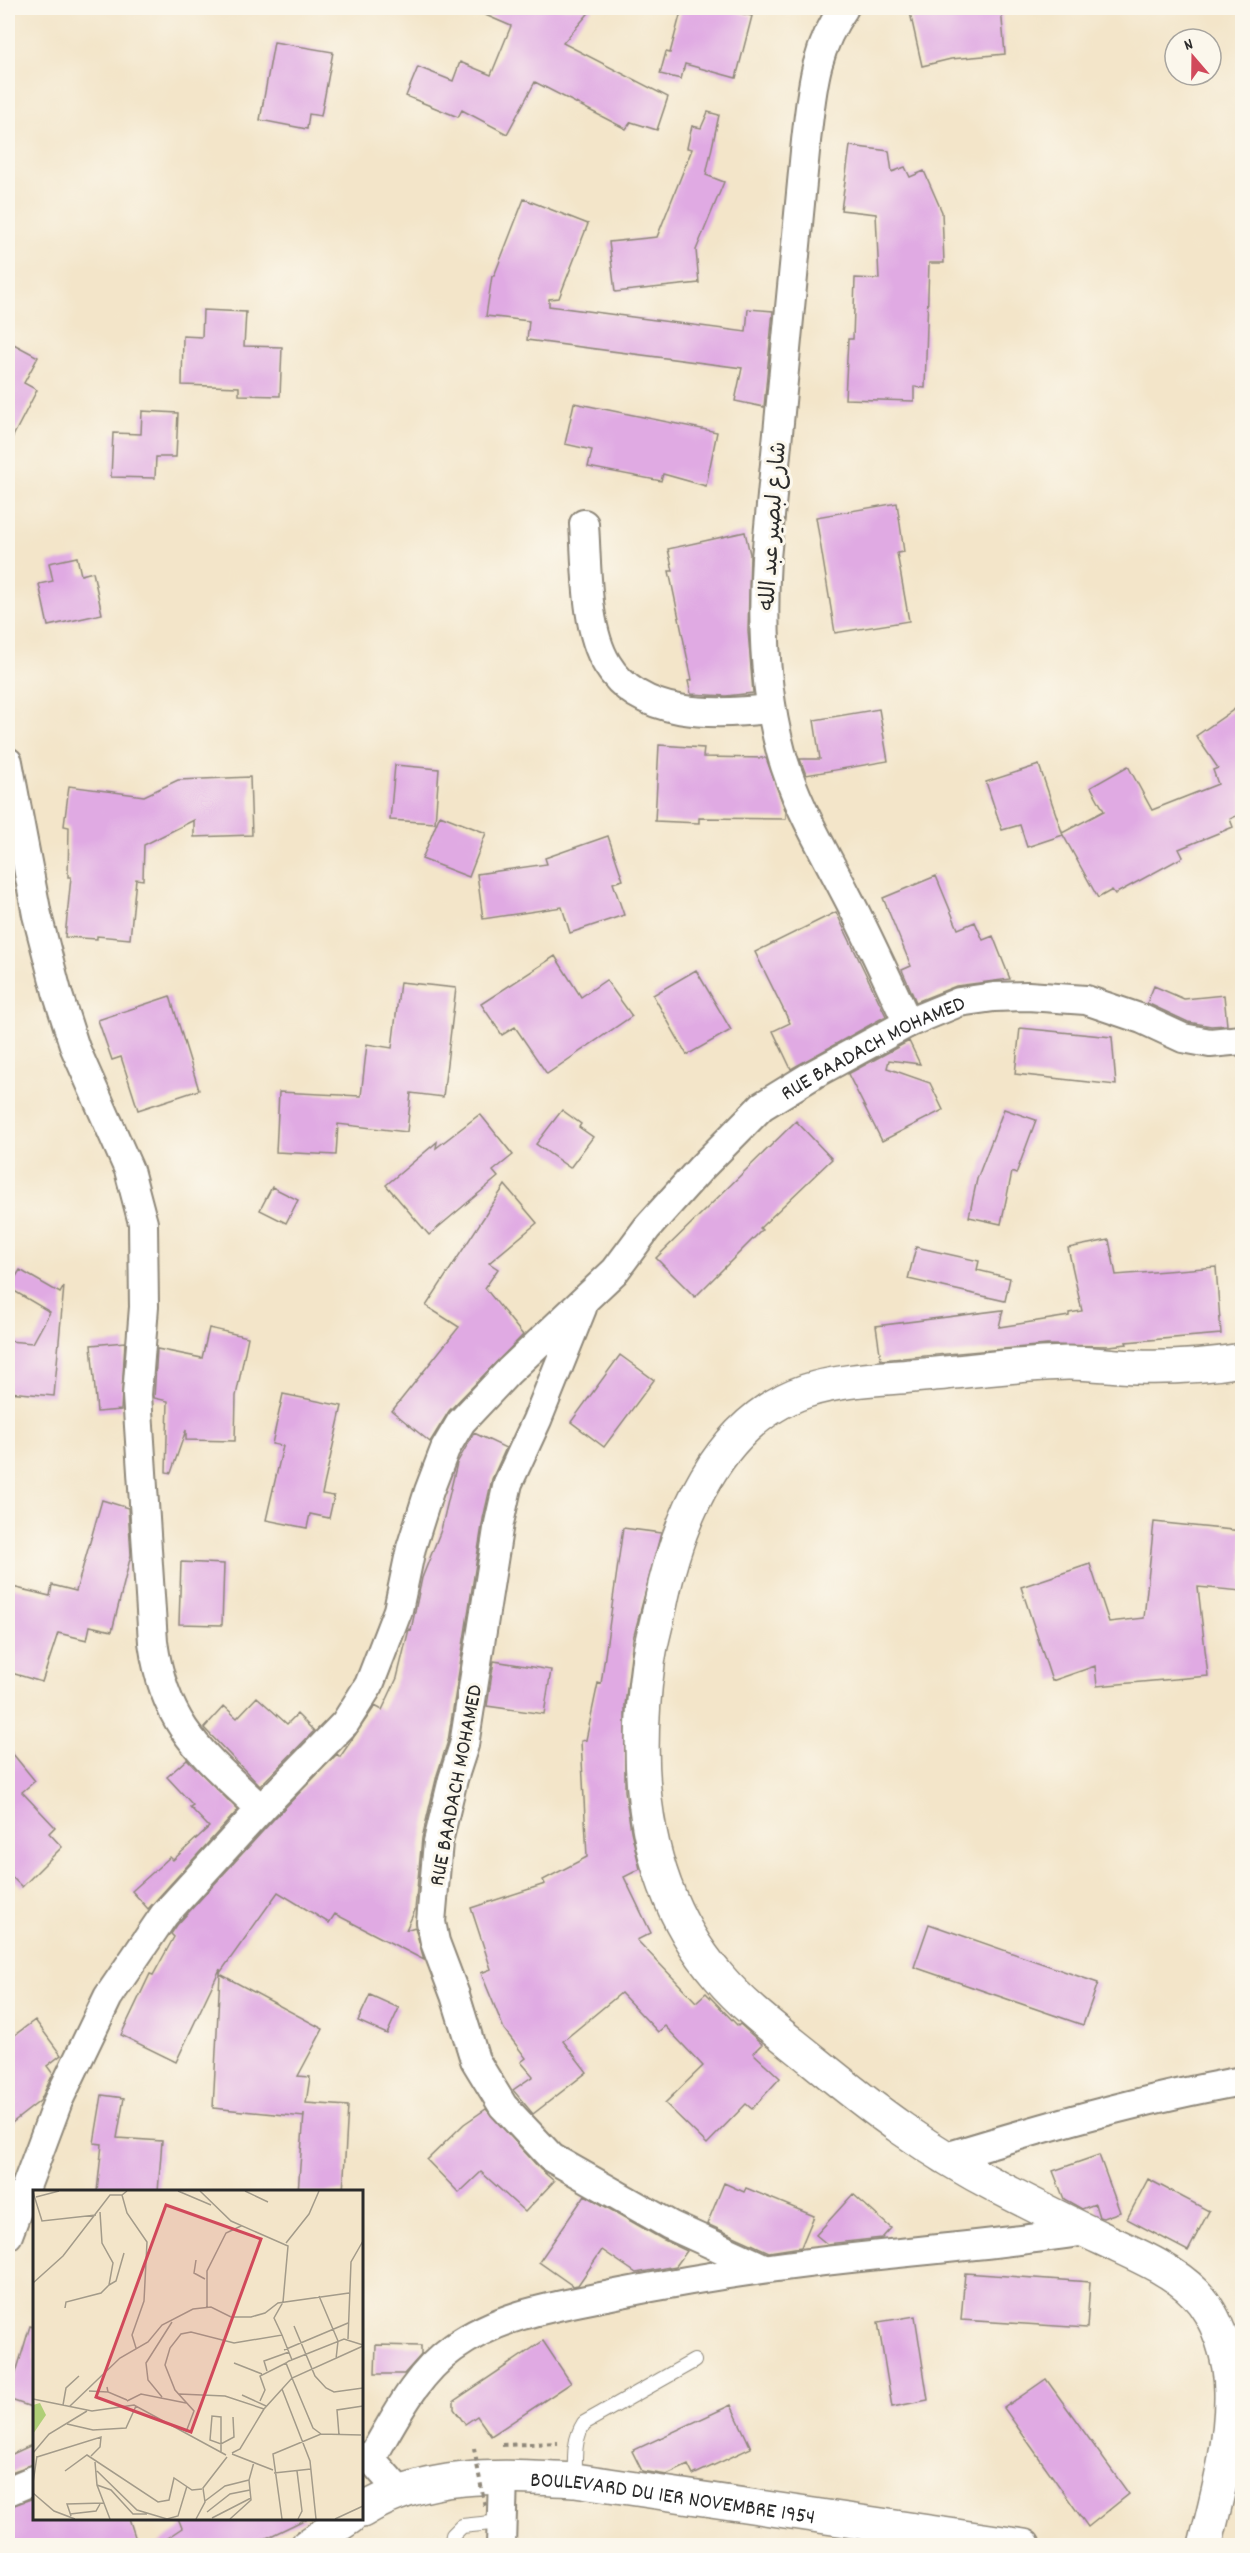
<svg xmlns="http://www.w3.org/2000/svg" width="1250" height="2553" font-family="Dekko,'Playpen Sans Arabic',sans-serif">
	<rect width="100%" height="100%" fill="#fbf7ec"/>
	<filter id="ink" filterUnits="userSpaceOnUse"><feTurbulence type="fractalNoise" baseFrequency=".0167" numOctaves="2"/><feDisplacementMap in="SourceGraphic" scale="12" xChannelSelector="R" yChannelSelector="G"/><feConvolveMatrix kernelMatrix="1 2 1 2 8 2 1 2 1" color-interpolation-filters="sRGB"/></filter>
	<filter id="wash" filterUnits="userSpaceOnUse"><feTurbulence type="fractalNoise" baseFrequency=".008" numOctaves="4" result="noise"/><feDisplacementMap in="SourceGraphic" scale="24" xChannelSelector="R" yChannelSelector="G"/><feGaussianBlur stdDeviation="1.35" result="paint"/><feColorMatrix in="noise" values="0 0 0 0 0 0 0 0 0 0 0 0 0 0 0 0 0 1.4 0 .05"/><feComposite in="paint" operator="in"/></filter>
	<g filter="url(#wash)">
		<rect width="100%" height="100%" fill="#f3e5c9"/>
		<g id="blocks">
			<!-- building -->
			<path fill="#e0aae3" d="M469,8H593L563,43L668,97L657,130L631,122L626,129L535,82L507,134L462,110L458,117L406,96L418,67L453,81L460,62L491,75L511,26Z
				M682,8H721L752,16L736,78L685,64L681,79L660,74L666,52L670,53Z
				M909,8H1001L1005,54L951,59L922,66Z
				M274,42L333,52L321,116L309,114L307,129L260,120Z
				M708,112L719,115L706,175L724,182L696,250L699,283L615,292L609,242L657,237L692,149L687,148L692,126L701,128Z
				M850,146L889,151L892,172L905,167L910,177L924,171L942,212L944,263H929L925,388L914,387V401L845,399L848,339H853L855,278L879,279L876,214L841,210Z
				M524,199L588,224L559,298L549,299V306L746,332L748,309L773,311L764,407L735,401L742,368L527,340L529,321L486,316L492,276H494Z
				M203,310L246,312L244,346L282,347L280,396L239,395V387L182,385L183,336L202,337Z
				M8,341L38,357L24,383L37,390L8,446Z
				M574,403L717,432L706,486L663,474L661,481L588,467L592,450L565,444Z
				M142,411L178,413L176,457H156L155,478L111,477L113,433L141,434Z
				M897,503L904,552L897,553L909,621L835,633L816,517Z
				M745,532L750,554L748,631L753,693L726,696L691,694L688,681L692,680L669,571H673L668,549Z
				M77,557L81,575L93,572L102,614L48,626L39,584L53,581L49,563Z
				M1242,704V813L1230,819L1233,827L1179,849L1183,857L1115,894L1112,890L1098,898L1062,833L1104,811L1091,787L1128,766L1152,810L1218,784L1213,770L1218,768L1196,736Z
				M879,709L888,761L806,775L800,759H820L814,720Z
				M659,745L704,748L703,757L766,758L786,812V819L699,818V823L655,821Z
				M395,765L439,769L435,823L390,820Z
				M1039,765L1063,835L1027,847L1020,825L1002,830L986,782Z
				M250,777L252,835L194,837V820L144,845L143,880L136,879L130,939L97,936V939L65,937L71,877H68L69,827L64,826L69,786L144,796L178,780Z
				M440,815L486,833L469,877L422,859Z
				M608,836L623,880L613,883L624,915L570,933L562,907L483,919L477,874L547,864L545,858Z
				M936,876L958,929L975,922L983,940L993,936L1010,979L956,986L916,1002L902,970L911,966L883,898Z
				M836,912L886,1016L791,1069L773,1031L790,1023L755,952Z
				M555,956L581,997L606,980L632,1016L547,1074L515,1027L502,1035L481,1004Z
				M696,970L731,1030L687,1055L653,995Z
				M400,982L456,988L443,1097L411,1093L407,1132L338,1124L336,1155L276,1152L279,1092L361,1096L367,1044L392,1048Z
				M1154,986L1184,999L1224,995L1227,1025L1211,1026L1188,1022L1147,1003Z
				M170,996L199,1090L138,1110L121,1057L112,1060L98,1020Z
				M1020,1028L1112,1037L1116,1085L1015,1074Z
				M909,1041L920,1064L889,1060L887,1068L930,1083L943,1110L882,1141L848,1074Z
				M1004,1109L1036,1120L1016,1174L1012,1172L1001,1224L969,1217L977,1179Z
				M562,1110L581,1124L579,1127L593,1137L570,1168L536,1144Z
				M480,1114L513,1155L493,1171L498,1177L429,1235L386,1185L437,1142L436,1148Z
				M796,1121L832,1159L760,1228L762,1230L695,1297L656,1258Z
				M505,1185L537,1223L489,1263L498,1269L485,1288L523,1335L449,1411L430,1442L392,1411L459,1327L426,1306Z
				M272,1187L298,1200L286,1223L260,1210Z
				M1109,1240L1116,1275L1216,1267L1221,1334L1126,1342L1127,1344L1109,1346L1047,1345L881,1360L876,1326L1003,1310L999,1327L1069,1316V1313L1082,1311L1068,1248Z
				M916,1247L979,1261L977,1270L1010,1278L1005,1301L908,1279Z
				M20,1270L60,1293L64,1286L54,1396L8,1392V1341L33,1343L50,1312L9,1288Z
				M209,1328L248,1337L236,1396L235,1441L186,1440V1430L171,1473L166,1472L168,1401L154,1398L157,1349L202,1358Z
				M125,1342L121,1410L97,1412L91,1345Z
				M620,1355L654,1380L604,1447L571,1422Z
				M283,1394L342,1406L322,1494L334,1496L329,1518L310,1514L307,1528L266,1520L283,1446L272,1444Z
				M474,1433L506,1448L492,1479L483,1519L448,1741L437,1775L422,1838L415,1910L406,1930L415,1927L424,1960L335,1914L329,1923L278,1892L220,1973V1969L176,2062L121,2035L150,1974L153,1975L174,1937L171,1934L177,1925L273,1820L337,1754L340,1757L375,1706L382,1710L397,1678L409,1629L411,1630L422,1578L441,1530L457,1463Z
				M102,1500L128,1508L131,1555L112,1631L90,1626L87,1640L58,1633L42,1682L8,1672V1586L50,1596L52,1585L76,1591Z
				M1154,1522L1242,1531V1591L1198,1587L1208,1676L1097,1686L1095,1666L1052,1681L1021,1587L1090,1564L1109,1622L1144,1618Z
				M623,1528L661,1533L633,1639L625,1705V1791L631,1831L640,1869L624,1877L651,1933L637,1940L696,2002L706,1993L738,2026L740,2024L762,2044L753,2053L780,2078L752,2109L746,2104L707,2144L665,2103L703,2066L665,2026L658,2032L621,1993L563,2041L587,2072L533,2114L513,2090L533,2076L521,2062L526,2058L504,2029L481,1973L491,1969L471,1908L545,1884L543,1880L587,1857L581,1741L586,1740L598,1683L601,1684Z
				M181,1562L224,1564L222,1625L179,1624Z
				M494,1661L551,1670L544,1714L487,1706Z
				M257,1697L287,1724L297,1714L314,1731L260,1786L204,1728L224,1706L237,1718Z
				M8,1748L35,1781L22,1792L55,1827L49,1833L62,1847L22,1887L8,1873Z
				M187,1759L238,1810L148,1909L132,1891L170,1857L173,1860L209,1827L190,1807L193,1805L167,1777Z
				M929,1924L1098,1983L1083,2025L914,1967Z
				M220,1974L323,2029L298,2076L310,2077L306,2103L348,2106L343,2192H298L304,2114V2117L213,2108Z
				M370,1995L399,2008L387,2034L358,2021Z
				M35,2020L61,2055L47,2066L53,2074L40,2101L8,2126V2040Z
				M102,2095L124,2098L117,2138L162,2141L158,2192H97L102,2144L94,2143Z
				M486,2109L540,2169L554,2181L525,2212L481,2172L459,2193L427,2160L464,2124Z
				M1099,2155L1120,2212L1103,2218L1099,2217L1095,2204L1082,2209L1064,2199L1053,2171Z
				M1148,2179L1209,2211L1188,2251L1127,2219Z
				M724,2183L744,2192L746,2188L814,2216L801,2247L769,2252L707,2224Z
				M853,2194L891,2228L882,2238L827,2244L816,2235Z
				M585,2195L662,2239L687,2251L676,2266L636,2273L602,2250L578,2285L573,2286L539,2262Z
				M965,2273L1090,2282L1087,2328L961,2320Z
				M915,2316L928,2400L892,2407L878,2322Z
				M30,2326L34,2327V2408L8,2399Z
				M543,2341L571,2383L491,2436L477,2416L465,2424L454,2409V2401Z
				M376,2345L421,2346V2355L404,2374H375Z
				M1046,2379L1129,2494L1088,2527L1004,2408Z
				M731,2405L751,2448L693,2475L688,2465L667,2475L642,2471L632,2451Z
				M34,2444V2464L8,2473V2456Z
				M34,2498V2518H129L138,2546H8V2507Z
				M178,2518H308L250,2546H155L182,2528Z"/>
		</g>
	</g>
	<g filter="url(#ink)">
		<use href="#blocks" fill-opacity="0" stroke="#8f887a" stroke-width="1.5"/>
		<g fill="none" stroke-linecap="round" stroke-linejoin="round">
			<!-- service casing -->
			<g stroke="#8f887a" stroke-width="16">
				<path id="service" d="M575,2480C575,2460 573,2440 584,2423L694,2361
					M451,2546L453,2535L462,2526L501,2522"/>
			</g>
			<!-- minor casing -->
			<g stroke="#8f887a" stroke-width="32">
				<g id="minor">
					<path d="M844,8C814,50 812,90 806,141L766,558C762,622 764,689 781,752C795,803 823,849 847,896C869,938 888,981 908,1023"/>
					<path d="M584,524C587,566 585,628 607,664C640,719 716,715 771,709"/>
					<path d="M8,762L37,915L57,992L75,1048L129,1170L143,1223L144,1307L137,1395L153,1642C165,1728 203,1754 261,1809"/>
					<path d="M582,1308L537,1420L508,1483L499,1523L464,1745L453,1779L438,1842L431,1922L435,1942L455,1995L475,2060L503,2106L552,2158L670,2225L764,2268"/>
					<path d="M943,2158C1041,2128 1141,2099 1242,2081"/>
					<path id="s1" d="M8,2235L58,2101L108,1997L164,1915L261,1809L345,1723L369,1685L398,1610L411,1548L429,1491L445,1449L461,1422L509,1371L615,1271L647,1228L701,1168L762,1106L814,1074L908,1023L959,1002L994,997L1028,996L1086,1000L1142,1019L1183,1038L1210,1043L1242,1040"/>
					<path d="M362,2457L371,2459L401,2493"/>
					<path d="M371,2459C394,2420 415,2375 453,2348C500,2314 557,2306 611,2295C661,2285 712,2276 763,2269C870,2253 979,2248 1086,2231"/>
					<path d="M8,2491L34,2480"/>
					<path d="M501,2546L503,2476"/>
				</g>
			</g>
			<!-- secondary casing -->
			<g stroke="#8f887a" stroke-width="36">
				<g id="secondary">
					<path id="s2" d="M362,2511C427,2471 502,2476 575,2480L1024,2546"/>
					<path d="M307,2546L349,2518"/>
					<path d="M1205,2546C1217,2497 1232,2443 1231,2392C1231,2360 1218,2316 1195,2293C1170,2268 1134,2254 1103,2239C1068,2223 1033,2205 998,2187C928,2151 874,2110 814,2061C781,2034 746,2009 719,1977C643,1889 633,1774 648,1664C650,1645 656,1626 660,1607C677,1522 717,1421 806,1391C839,1380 878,1379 912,1376C964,1372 1016,1364 1068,1363C1090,1363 1113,1366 1136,1367C1172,1368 1207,1366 1242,1360"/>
				</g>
			</g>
			<!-- path -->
			<path stroke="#8f887a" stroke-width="4" stroke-dasharray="4.5 4.5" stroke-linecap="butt" d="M502,2445L558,2443"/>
			<!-- service -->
			<use href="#service" stroke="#fff" stroke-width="14"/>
			<!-- minor -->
			<use href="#minor" stroke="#fff" stroke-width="28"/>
			<!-- secondary -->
			<use href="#secondary" stroke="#fff" stroke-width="33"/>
			<!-- path-bridge -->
			<path stroke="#8f887a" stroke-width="4" stroke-dasharray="4.5 4.5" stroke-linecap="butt" d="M474,2448L485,2507"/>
		</g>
	</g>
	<g text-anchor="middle" stroke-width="6" stroke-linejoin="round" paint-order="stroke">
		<!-- street labels -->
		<g font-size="22" fill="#2b2b2b" stroke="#fbf7ec">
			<text transform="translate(771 526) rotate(-86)" y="8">شارع لبصير عبد الله</text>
			<text dy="8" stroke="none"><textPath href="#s1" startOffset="1509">RUE BAADACH MOHAMED</textPath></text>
			<text transform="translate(454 1785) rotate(-79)" y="8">RUE BAADACH MOHAMED</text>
			<text dy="8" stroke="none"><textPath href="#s2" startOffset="318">BOULEVARD DU 1ER NOVEMBRE 1954</textPath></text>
		</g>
	</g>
	<!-- overview -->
	<g transform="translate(33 2190)">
		<rect width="330" height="330" fill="#f3e5c9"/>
		<path d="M7,213L13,225L0,244V215Z" fill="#afcf77"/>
		<path fill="none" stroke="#a39b8a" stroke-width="1.5" d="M145,1L178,15M167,1L198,31L255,56L250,112L241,128L249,145M212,1L235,12M0,2L9,31L63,25M89,5L94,23L114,52L111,111L99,145L103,158M3,7L26,1M253,53L276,24L286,1M163,70L161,83L172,89M0,93L30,66L77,5H89L94,1M76,95L83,91L91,63M286,106L305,151L303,169M174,117V81L193,43L208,36M32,118L33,112L68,103L76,95L80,73L69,53L67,22M261,136L282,186L293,198L301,202L330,198M315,149L318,72L330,51M251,160L315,133M201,173L229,184M234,181L231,171L256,162M259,188L280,238L288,244M259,188L253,173L256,171L311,149L330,155M74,197L75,202L94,210M249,199L277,271L283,329M56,201L75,202M146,204L192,206L231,219M209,205L233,216M129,207L115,190L113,173L139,132M0,209L59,221L101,215L193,265M94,211L108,204L153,213M227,211L232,200L227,186L253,173M30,215L33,198L46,186M37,216L87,168L115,152L129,135L160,119L178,117L198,127H218L232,123L245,113L316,103M34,234L60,240L93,238L103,216M153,242L161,221L142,200L132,175L137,158L148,144L158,142L201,153L249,145L259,170M306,245L304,220L330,216M0,263L16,244L54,221M188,263V227L179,226L177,250L188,254L201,247L200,227M199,263L207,259L231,219L259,188L330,156M199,264L240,280M4,267L68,247L67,257L58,266M62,272L64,295L77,329M32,281L54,265L125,312L136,310L141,288L159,300L169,299M64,281L104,320L134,329L145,326L154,296M264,281L269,321L265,329M241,283L278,279M0,293L4,266M64,295L78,300L100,324H114M0,303L21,321L42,329M172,311L192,296L216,290M174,322L197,304L217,300M37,324L63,321L67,314M38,326L34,314L71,313M179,328L218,308M163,329L172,312L170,298L194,267M197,329L218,310L216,290L221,272M249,329L240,264L288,244L328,245M302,329L330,316"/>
		<path fill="#d1495b" fill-opacity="0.15" stroke="#d1495b" stroke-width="3" d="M133,15L228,49L158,242L63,207Z"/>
		<rect width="330" height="330" fill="none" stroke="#2b2b2b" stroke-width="3"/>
	</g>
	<!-- margin -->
	<rect width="1250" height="2553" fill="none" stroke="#fbf7ec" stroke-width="30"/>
	<!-- north arrow -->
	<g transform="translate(1193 57) rotate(340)"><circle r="28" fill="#fbf7ec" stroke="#a8a59f" stroke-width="1.5"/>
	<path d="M0-4.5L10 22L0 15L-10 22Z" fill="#d1495b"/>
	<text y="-9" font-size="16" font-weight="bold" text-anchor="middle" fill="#2b2b2b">N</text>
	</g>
</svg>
